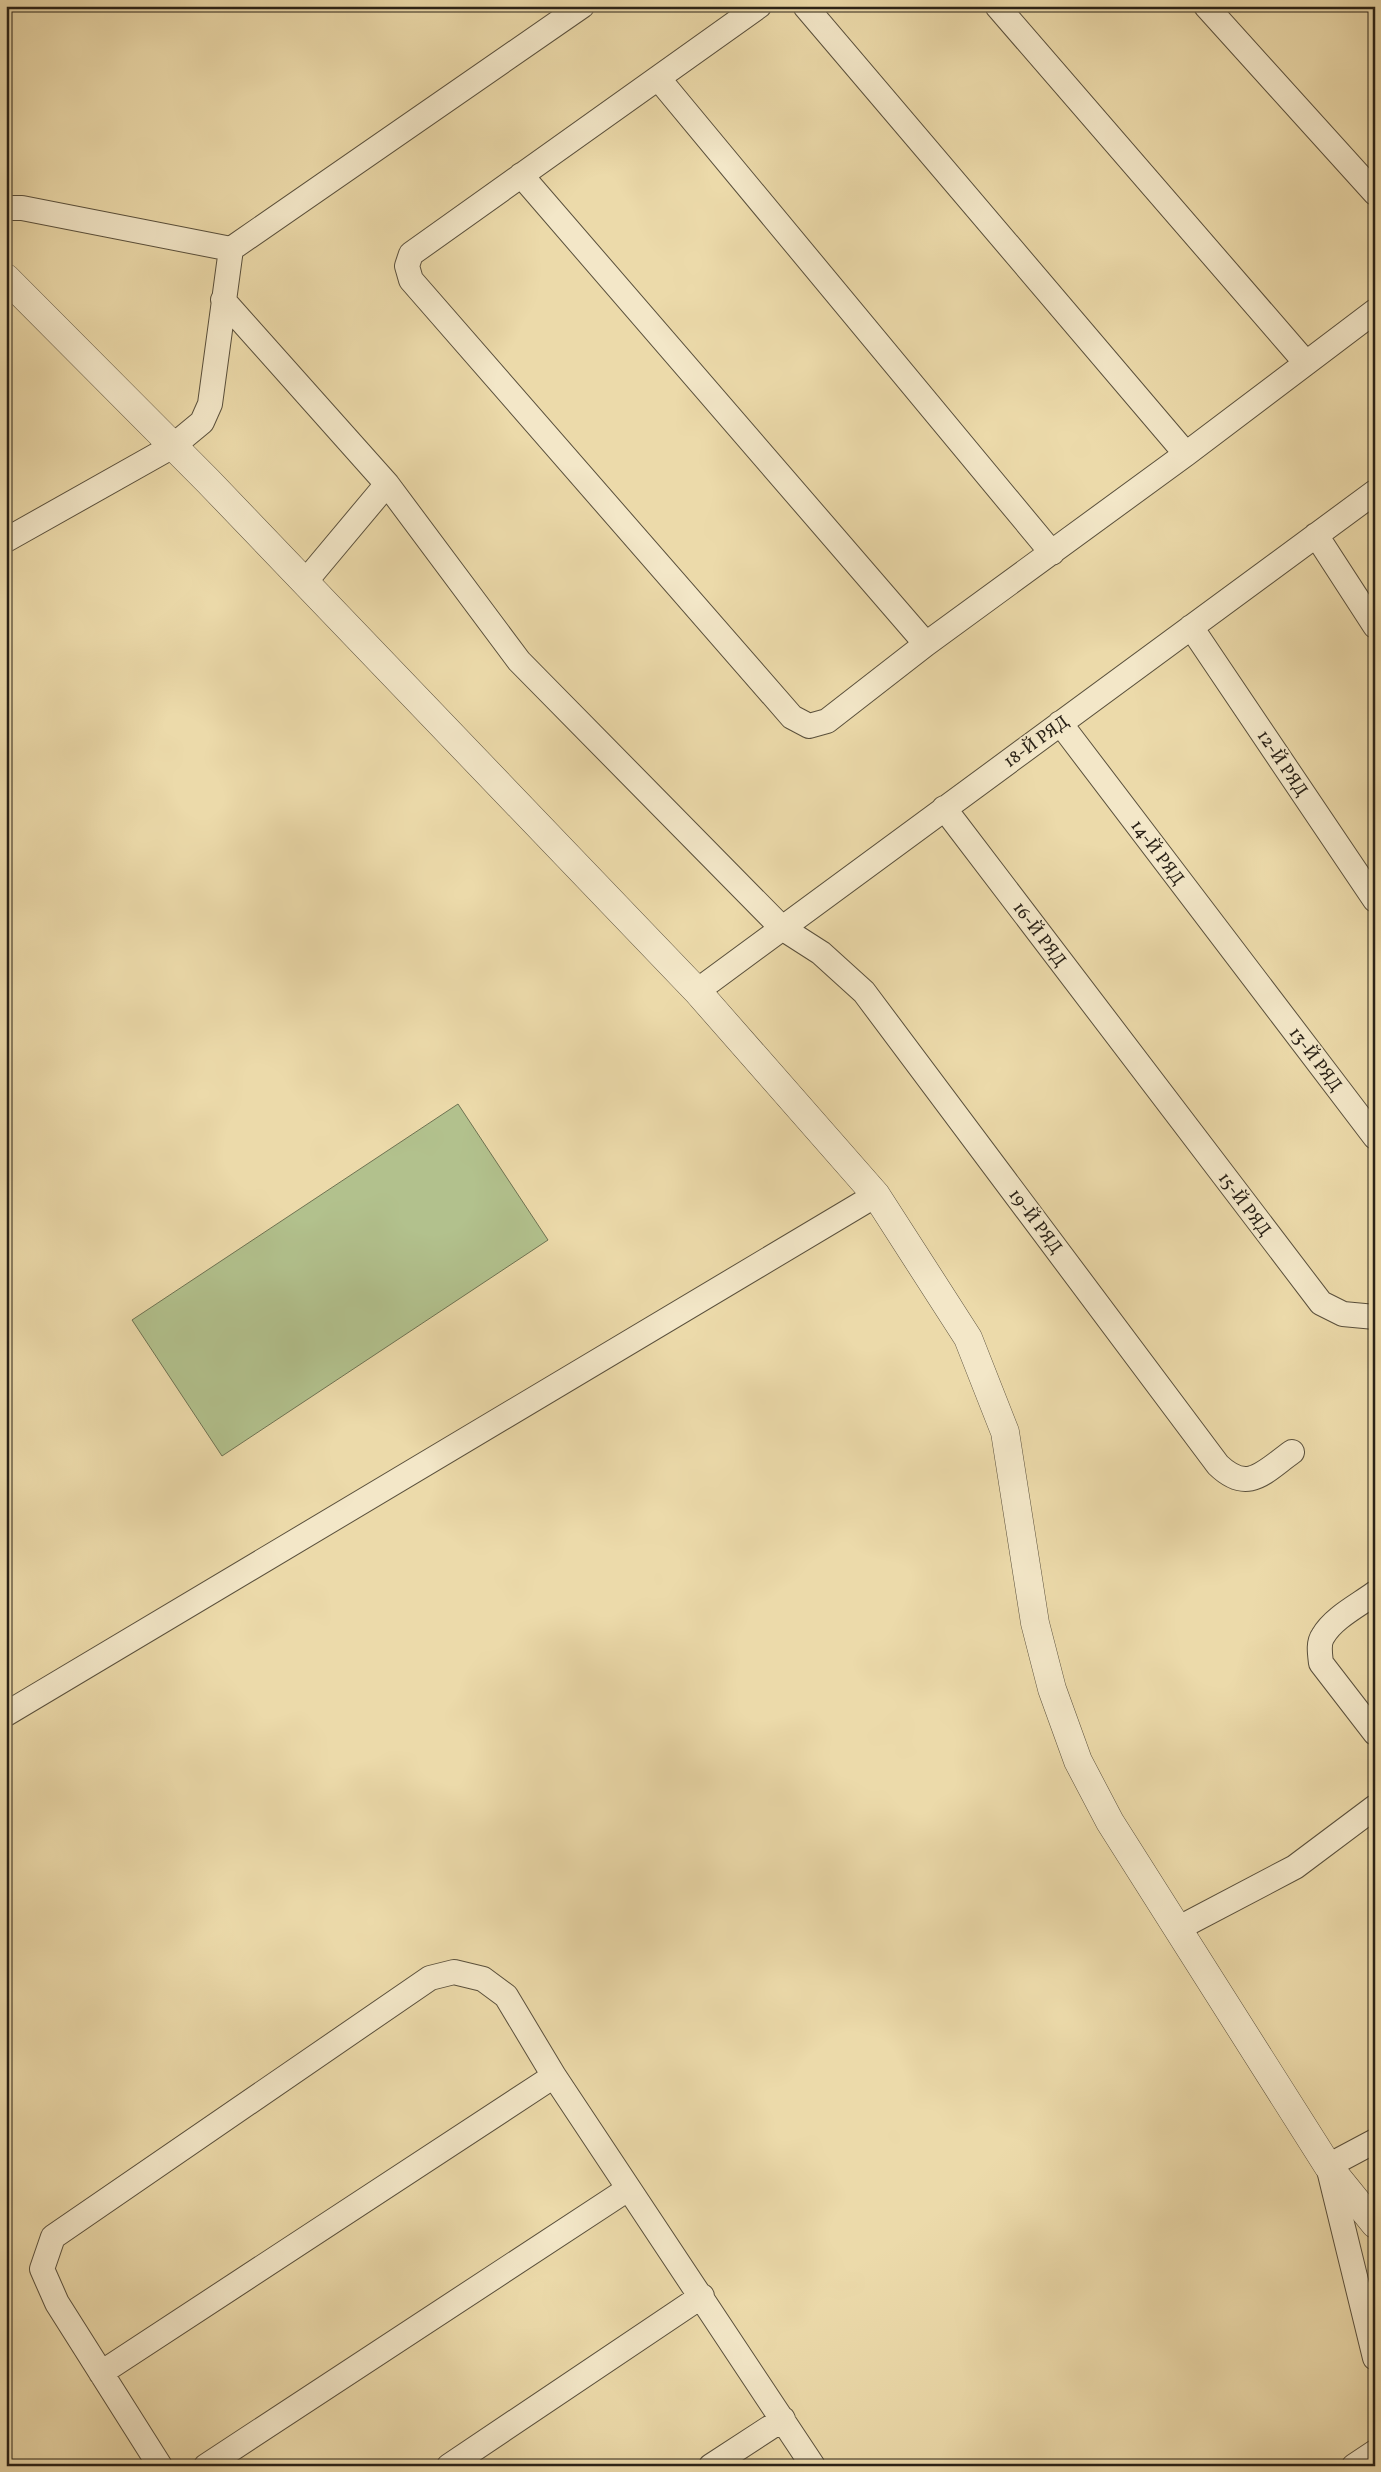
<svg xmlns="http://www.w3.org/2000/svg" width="1381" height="2472" font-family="Vollkorn,serif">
	<rect width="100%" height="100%" fill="#ecdaaa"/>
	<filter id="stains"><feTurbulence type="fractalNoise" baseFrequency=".004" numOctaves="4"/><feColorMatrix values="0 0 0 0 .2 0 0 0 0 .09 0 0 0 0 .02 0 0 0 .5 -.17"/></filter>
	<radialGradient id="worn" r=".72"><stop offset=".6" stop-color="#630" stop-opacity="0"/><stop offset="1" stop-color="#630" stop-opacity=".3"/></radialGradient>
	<!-- green -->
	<path fill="#b2c18d" stroke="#6e7252" d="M458,1104L548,1240L222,1456L132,1320Z"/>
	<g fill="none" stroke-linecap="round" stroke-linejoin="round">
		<!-- service casing -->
		<g stroke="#5a503c" stroke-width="26">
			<path id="service" d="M759,6L411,254L407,266L411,280L792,717L809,726L827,721L926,644L1186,454L1375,311
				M805,6L1186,454
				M997,6L1306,363
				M1206,6L1375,193
				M658,78L1052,553
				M521,175L926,644
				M6,208H22L231,249L582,6
				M223,300L387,484L519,661L782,928L821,953L864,992L1218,1465C1248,1494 1264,1472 1292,1452
				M1316,535L1375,626
				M6,540L173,446L202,422L210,404L231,249
				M305,582L387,484
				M1191,627L1375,900
				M1060,723L1375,1137
				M944,808L1321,1303L1343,1314L1375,1317
				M697,991L1375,492
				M1375,1593C1359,1605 1333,1618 1323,1636C1318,1643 1320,1654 1321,1663L1375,1733
				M6,1714L876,1195
				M1179,1928L1295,1867L1375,1807
				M1375,2141L1328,2166L1375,2358
				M101,2373L554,2076
				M160,2466L57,2303L42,2269L53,2237L430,1978L454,1972L483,1979L506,1996L554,2076L813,2466
				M206,2466L628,2189
				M449,2466L702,2296
				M711,2466L783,2419
				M1354,2466L1375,2452"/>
		</g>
		<!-- minor casing -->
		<g stroke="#5a503c" stroke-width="29">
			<path id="minor" d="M6,278L208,481L697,991L876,1195L968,1338L1005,1432L1035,1623L1052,1689L1078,1761L1110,1822L1328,2166L1375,2224"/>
		</g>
		<!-- service -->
		<use href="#service" stroke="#f3e7c8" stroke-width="24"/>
		<!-- minor -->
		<use href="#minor" stroke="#f3e7c8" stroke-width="28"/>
	</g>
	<g text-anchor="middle" stroke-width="4" stroke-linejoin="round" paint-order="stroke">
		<!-- street labels -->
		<g font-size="18" fill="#2a2217" stroke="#f3e7c8">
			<text transform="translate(1036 741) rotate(-36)" y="6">18-Й РЯД</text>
			<text transform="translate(1283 763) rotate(56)" y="6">12-Й РЯД</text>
			<text transform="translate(1158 852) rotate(53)" y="6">14-Й РЯД</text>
			<text transform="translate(1040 934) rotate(53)" y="6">16-Й РЯД</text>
			<text transform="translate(1316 1059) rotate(53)" y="6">13-Й РЯД</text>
			<text transform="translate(1245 1204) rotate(53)" y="6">15-Й РЯД</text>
			<text transform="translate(1036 1221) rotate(53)" y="6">19-Й РЯД</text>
		</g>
	</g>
	<!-- margin -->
	<rect width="1381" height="2472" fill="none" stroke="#ecdaaa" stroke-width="25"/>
	<rect x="8" y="8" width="1366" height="2457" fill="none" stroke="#2a2217" stroke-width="2.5"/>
	<rect x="12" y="12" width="1356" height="2447" fill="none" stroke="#2a2217"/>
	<rect width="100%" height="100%" filter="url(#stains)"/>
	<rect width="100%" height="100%" fill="url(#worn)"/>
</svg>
